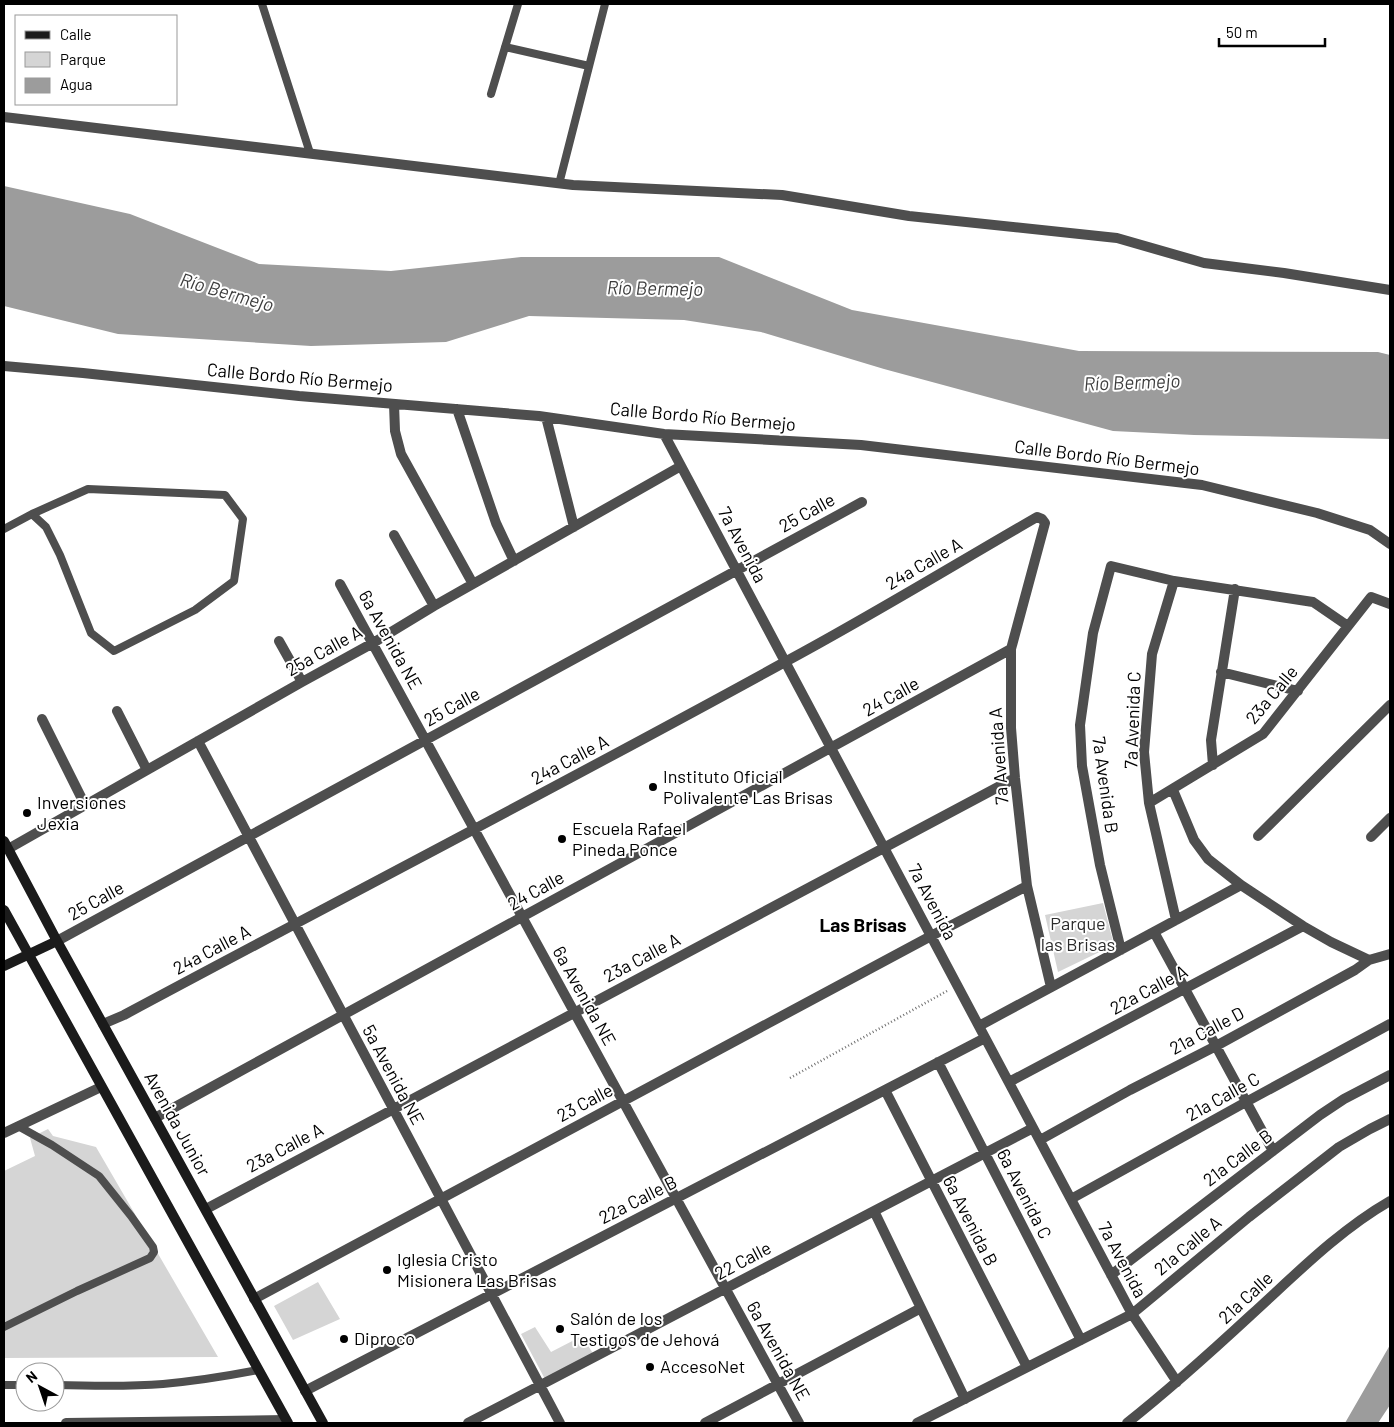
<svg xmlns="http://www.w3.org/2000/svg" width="1394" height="1427" font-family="Barlow,sans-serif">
	<rect width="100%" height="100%" fill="#fff"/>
	<!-- green -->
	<path fill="#d5d5d5" d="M1103,903L1114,945L1058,972L1045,915Z
		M48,1129L53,1136L96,1147L218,1357L4,1358V1171L35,1156L30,1138Z
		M318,1282L340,1319L293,1340L274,1306Z
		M535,1327L551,1352L582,1336L594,1355L546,1381L521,1334Z"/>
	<!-- water -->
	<path fill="#9c9c9c" d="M4,186L130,214L259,264L391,271L521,257H719L852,310L1079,351L1378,352L1390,355V439L1194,435L1113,431L884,369L761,332L684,320L529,316L446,342L311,346L118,334L4,306Z
		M1390,1345V1405L1378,1423H1345Z"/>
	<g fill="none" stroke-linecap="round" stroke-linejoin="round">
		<!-- path -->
		<path stroke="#707070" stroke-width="2.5" stroke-dasharray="1 2.5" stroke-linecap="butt" d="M790,1078L947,991"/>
		<!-- service -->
		<path stroke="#4e4e4e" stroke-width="8" d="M262,4L310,153
			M505,47L589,66
			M491,94L518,4
			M559,184L605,4
			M4,529L32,514L88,489L225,495L243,519L234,581L195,610L114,651L91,633L60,555L46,527L32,514
			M4,1327L77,1291L150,1258L154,1252L153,1247L131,1216L99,1176L52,1145L18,1126
			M4,1385H25
			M55,1385C91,1386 127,1387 163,1384C195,1381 227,1376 258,1370"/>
		<!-- pedestrian -->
		<path stroke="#4e4e4e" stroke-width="10" d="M4,1133L101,1087"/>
		<!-- minor -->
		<path stroke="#4e4e4e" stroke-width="10" d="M4,117L573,185L782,195L909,216L1117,238L1204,263L1284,273L1390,290
			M4,366L83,373L299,396L539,416L664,434L861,445L1202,485L1317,513L1370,530L1390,544
			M394,404L395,431L401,454L473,584
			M457,409L496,523L514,561
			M546,417L574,527
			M664,434L1132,1314L1177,1382
			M394,535L434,606
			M1174,581L1152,654L1144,752L1149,803L1176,920
			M340,584L799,1423
			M279,641L302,682
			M1221,672L1298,691
			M117,711L147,770
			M42,719L85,805
			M198,741L560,1423
			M1213,765L1211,740L1235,589
			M1173,790L1194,840L1208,859L1241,885L1303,926L1331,942L1369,960
			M1149,803L1263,734L1371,597L1390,604
			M1258,836L1390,705
			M1371,837L1390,818
			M8,849L302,682L373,643L434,606L681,466
			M1154,932L1273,1151
			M57,941L862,502
			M1121,950L1100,865L1082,766L1080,725L1093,633L1111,566L1174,581L1313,602L1348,626
			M103,1024L124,1015C344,897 565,783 783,663C869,617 952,566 1037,517L1042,519L1045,523L1011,649V728L1015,778L1027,886L1051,987
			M979,1026L1241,885
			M938,1062L1081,1340
			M1009,1082L1303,926
			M885,1090L1027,1367
			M155,1118L1011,649
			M1040,1140L1130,1090L1216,1046L1355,970L1369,960L1390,954
			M1071,1199L1246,1102L1390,1024
			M206,1209L1015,778
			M874,1211L965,1399
			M1111,1275L1320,1115L1344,1099L1390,1075
			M254,1299L931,936L1027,886
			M305,1391L985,1038
			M66,1423L286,1420
			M468,1423L1033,1128
			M705,1423L921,1308
			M917,1423L1132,1314L1249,1217L1339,1147L1370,1129L1390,1119
			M1127,1423C1170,1389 1211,1352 1251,1315C1295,1275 1338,1231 1390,1201"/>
		<!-- secondary -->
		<path stroke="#1b1b1b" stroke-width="10" d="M4,841L57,941L323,1423
			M4,910L288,1423
			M4,966L57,941"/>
	</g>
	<!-- markers -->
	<g fill="#000" stroke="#fff" stroke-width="2">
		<circle cx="653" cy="787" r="5"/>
		<circle cx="27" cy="813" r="5"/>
		<circle cx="562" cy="839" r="5"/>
		<circle cx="387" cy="1270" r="5"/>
		<circle cx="560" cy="1329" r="5"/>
		<circle cx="344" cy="1339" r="5"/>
		<circle cx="650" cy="1367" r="5"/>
	</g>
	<g text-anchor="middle" stroke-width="4" stroke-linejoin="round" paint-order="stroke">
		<!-- street labels -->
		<g font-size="18" fill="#000" stroke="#fff">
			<text transform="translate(300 378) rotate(5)" y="6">Calle Bordo Río Bermejo</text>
			<text transform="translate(703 417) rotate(5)" y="6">Calle Bordo Río Bermejo</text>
			<text transform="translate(1107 458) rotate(7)" y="6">Calle Bordo Río Bermejo</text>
			<text transform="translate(807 513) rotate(-29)" y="6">25 Calle</text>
			<text transform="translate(742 545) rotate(62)" y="6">7a Avenida</text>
			<text transform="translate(924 564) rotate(-30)" y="6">24a Calle A</text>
			<text transform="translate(390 640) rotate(61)" y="6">6a Avenida NE</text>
			<text transform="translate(324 651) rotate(-29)" y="6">25a Calle A</text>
			<text transform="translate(1272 695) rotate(-50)" y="6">23a Calle</text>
			<text transform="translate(891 697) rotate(-29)" y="6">24 Calle</text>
			<text transform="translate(452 707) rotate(-29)" y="6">25 Calle</text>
			<text transform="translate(1133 720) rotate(-88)" y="6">7a Avenida C</text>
			<text transform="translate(999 756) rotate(-94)" y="6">7a Avenida A</text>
			<text transform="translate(570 760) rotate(-28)" y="6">24a Calle A</text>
			<text transform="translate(1105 785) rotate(82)" y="6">7a Avenida B</text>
			<text transform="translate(536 891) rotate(-29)" y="6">24 Calle</text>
			<text transform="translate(96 901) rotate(-29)" y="6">25 Calle</text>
			<text transform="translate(932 902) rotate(62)" y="6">7a Avenida</text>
			<text transform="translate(212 950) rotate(-28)" y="6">24a Calle A</text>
			<text transform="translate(642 958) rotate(-28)" y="6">23a Calle A</text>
			<text transform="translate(1149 990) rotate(-28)" y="6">22a Calle A</text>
			<text transform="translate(584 996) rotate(61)" y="6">6a Avenida NE</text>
			<text transform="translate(1207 1031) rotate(-28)" y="6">21a Calle D</text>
			<text transform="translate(393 1075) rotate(62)" y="6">5a Avenida NE</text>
			<text transform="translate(1223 1097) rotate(-29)" y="6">21a Calle C</text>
			<text transform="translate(585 1103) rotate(-28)" y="6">23 Calle</text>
			<text transform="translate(177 1124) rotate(61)" y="6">Avenida Junior</text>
			<text transform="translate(285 1148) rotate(-28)" y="6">23a Calle A</text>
			<text transform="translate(1238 1158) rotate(-37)" y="6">21a Calle B</text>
			<text transform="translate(1024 1194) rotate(63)" y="6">6a Avenida C</text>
			<text transform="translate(638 1200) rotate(-27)" y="6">22a Calle B</text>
			<text transform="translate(970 1221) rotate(63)" y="6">6a Avenida B</text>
			<text transform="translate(1188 1246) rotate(-40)" y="6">21a Calle A</text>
			<text transform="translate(1122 1260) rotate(62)" y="6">7a Avenida</text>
			<text transform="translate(743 1261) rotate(-28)" y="6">22 Calle</text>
			<text transform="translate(1246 1298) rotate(-43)" y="6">21a Calle</text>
			<text transform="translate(778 1351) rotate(61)" y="6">6a Avenida NE</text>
		</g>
		<!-- poi labels -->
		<g font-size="18" fill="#000" stroke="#fff" text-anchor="start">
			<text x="663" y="783">Instituto Oficial<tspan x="663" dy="21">Polivalente Las Brisas</tspan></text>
			<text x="37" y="809">Inversiones<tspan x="37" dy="21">Jexia</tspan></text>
			<text x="572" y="835">Escuela Rafael<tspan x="572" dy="21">Pineda Ponce</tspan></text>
			<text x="397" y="1266">Iglesia Cristo<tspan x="397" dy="21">Misionera Las Brisas</tspan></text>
			<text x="570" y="1325">Salón de los<tspan x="570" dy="21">Testigos de Jehová</tspan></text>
			<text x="354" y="1345">Diproco</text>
			<text x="660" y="1373">AccesoNet</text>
		</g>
		<!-- park labels -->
		<g font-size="18" fill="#2c2c2c" stroke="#fff">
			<text x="1078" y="930">Parque<tspan x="1078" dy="21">las Brisas</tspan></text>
		</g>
		<!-- water labels -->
		<g font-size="19" font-style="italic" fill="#3d3d3d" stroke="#fff">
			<text transform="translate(655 288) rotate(1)" y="7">Río Bermejo</text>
			<text transform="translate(227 292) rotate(16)" y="7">Río Bermejo</text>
			<text transform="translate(1132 382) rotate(-2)" y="7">Río Bermejo</text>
		</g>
		<!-- neighbourhood labels -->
		<g font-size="19" font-weight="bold" fill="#000" stroke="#fff">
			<text x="863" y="932">Las Brisas</text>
		</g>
	</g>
	<!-- border -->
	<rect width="1394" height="1427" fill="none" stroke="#000000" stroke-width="10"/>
	<!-- legend -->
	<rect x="15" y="15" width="162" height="90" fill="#ffffff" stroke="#999999"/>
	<rect x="25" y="31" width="25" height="8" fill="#1b1b1b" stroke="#999999"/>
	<text x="60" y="40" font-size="15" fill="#000000">Calle</text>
	<rect x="25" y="52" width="25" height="15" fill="#d5d5d5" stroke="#999999"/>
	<text x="60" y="65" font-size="15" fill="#000000">Parque</text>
	<rect x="25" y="78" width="25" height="15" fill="#9c9c9c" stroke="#999999"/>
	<text x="60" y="90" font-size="15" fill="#000000">Agua</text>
	<!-- north arrow -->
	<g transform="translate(40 1387) rotate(320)"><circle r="24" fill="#ffffff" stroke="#999999"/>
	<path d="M0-4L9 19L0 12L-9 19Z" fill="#000000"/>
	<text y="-8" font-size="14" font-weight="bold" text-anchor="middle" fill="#000000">N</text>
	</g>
	<!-- scale -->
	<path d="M1219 38v8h106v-8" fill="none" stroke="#000000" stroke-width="2.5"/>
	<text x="1226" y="38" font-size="15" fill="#000000" stroke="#ffffff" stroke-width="4" paint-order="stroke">50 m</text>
</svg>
